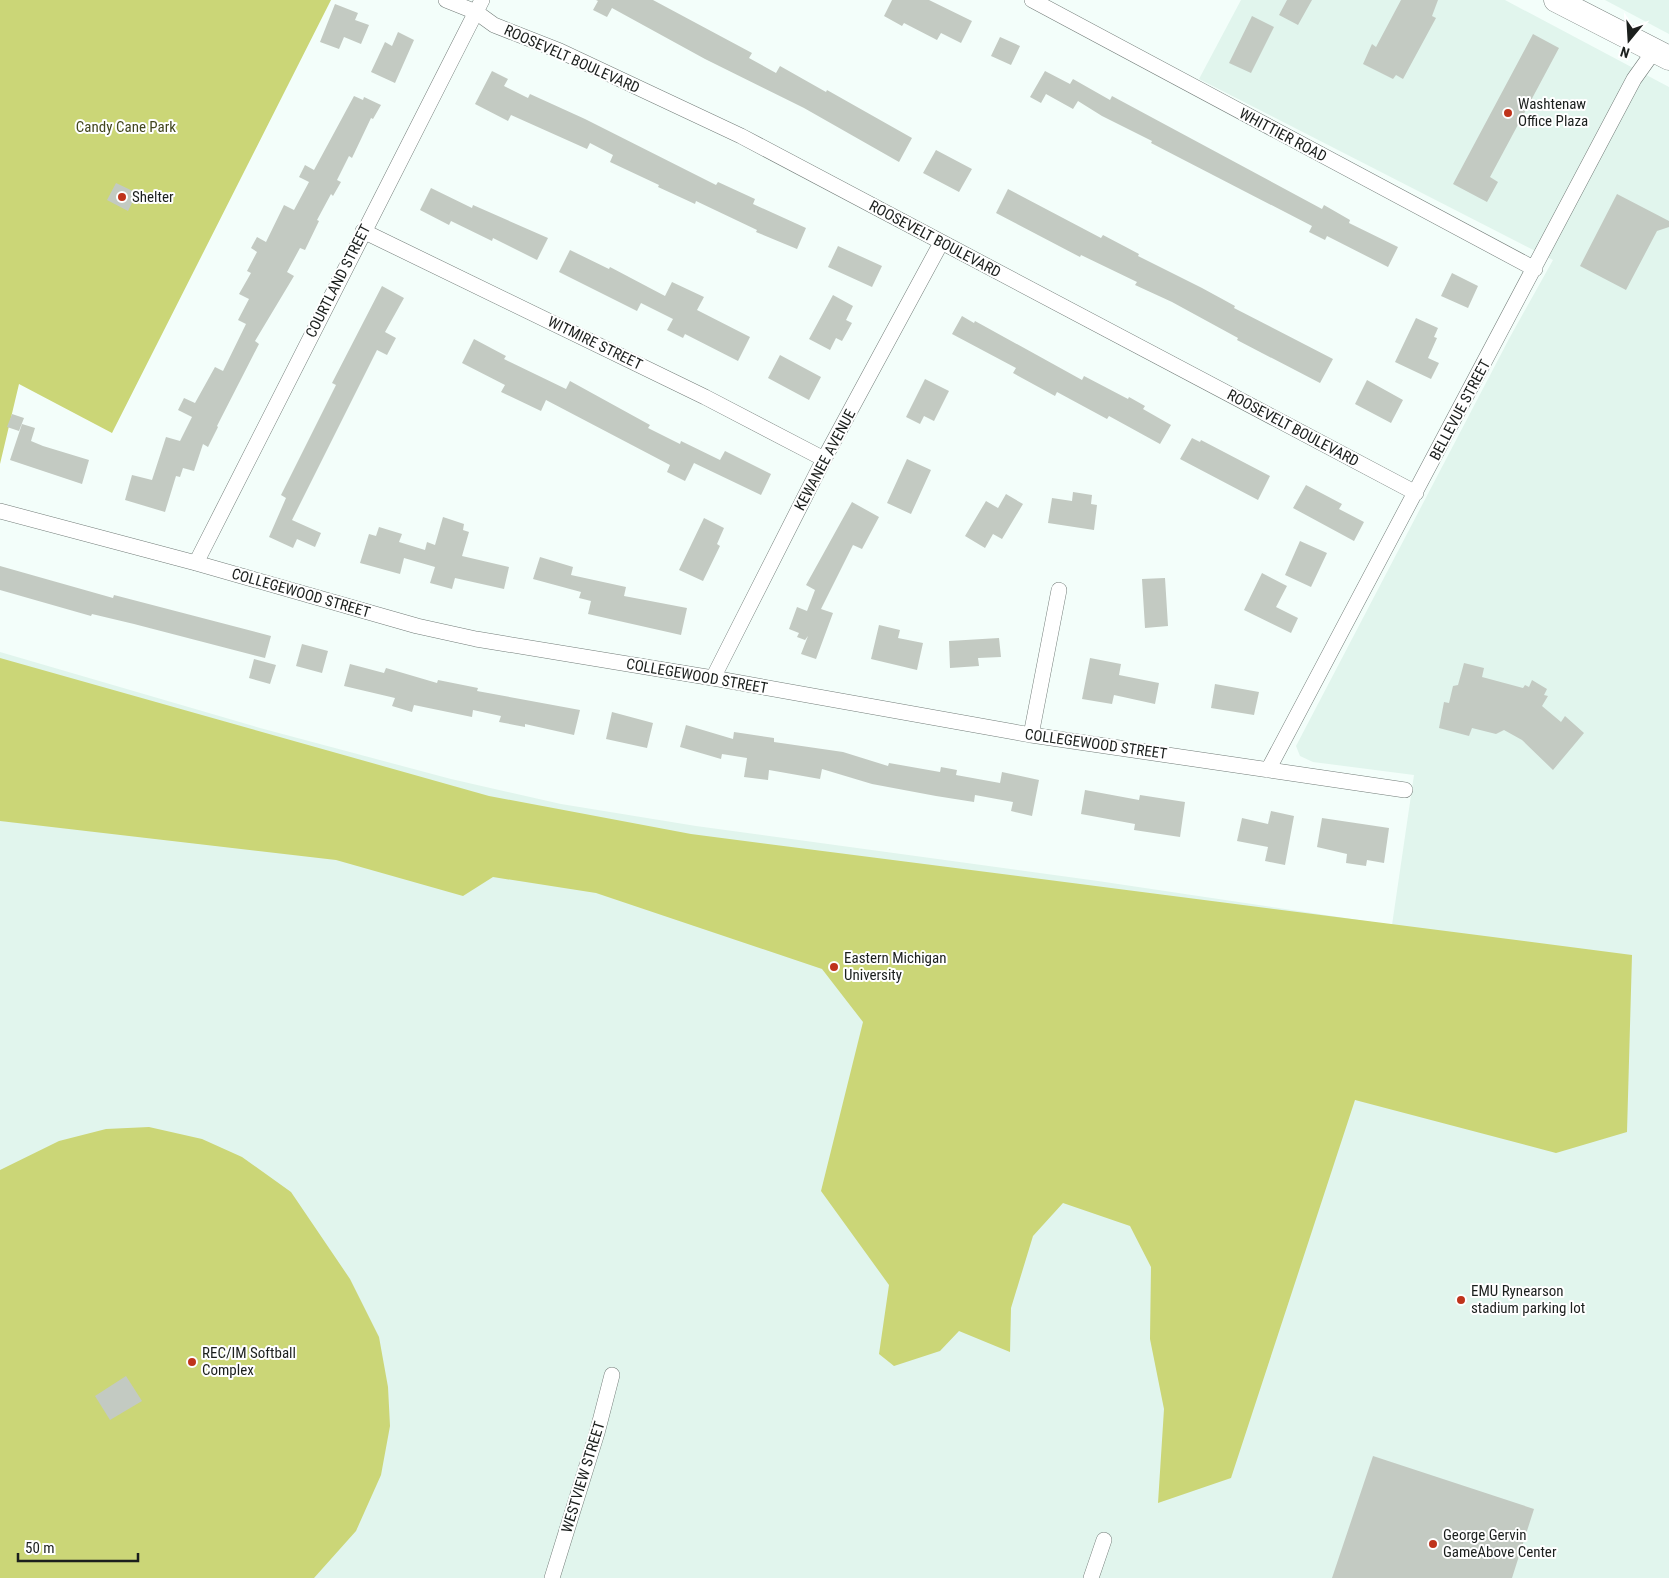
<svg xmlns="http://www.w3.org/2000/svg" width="1669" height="1578" font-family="'Roboto Condensed',sans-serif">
	<rect width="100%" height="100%" fill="#f3fefa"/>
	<!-- built -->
	<path fill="#e1f5ed" d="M1241,0H1505L1669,87V1578H0V652L260,728L451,779L561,804L696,826L1098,881L1392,925L1414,775L1313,762L1300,756L1296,746L1510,337L1553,260L1199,79Z
		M1605,0H1669V34Z"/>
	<!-- green -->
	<path fill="#cbd677" d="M0,0H331L112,433L19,384L0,464Z
		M0,658L489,796L691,834L1632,955L1627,1132L1556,1153L1355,1100L1231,1478L1158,1503L1164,1409L1150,1339L1151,1267L1130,1226L1063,1203L1033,1236L1011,1308L1010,1352L959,1331L940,1351L894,1366L879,1354L889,1285L821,1191L863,1022L822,969L596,893L493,877L463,896L336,860L0,821Z
		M149,1127L202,1139L242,1157L291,1192L350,1279L379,1337L388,1387L390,1426L381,1475L356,1531L314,1578H0V1170L59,1141L106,1129Z"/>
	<!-- building -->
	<path fill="#c3cac2" d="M596,0H653L752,53L749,58L776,73L780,66L826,92L827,90L912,138L899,162L804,108L705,59L612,8L607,17L593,10L598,1Z
		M892,0H929L972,21L961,43L941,33L937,40L904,23L902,26L884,16Z
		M1287,0H1312L1298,25L1279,15Z
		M1401,0H1438L1432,16L1436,18L1403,79L1396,75L1393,79L1363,64L1372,44L1376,47Z
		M335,4L358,13L355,20L369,25L361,44L344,37L339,49L320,42Z
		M1252,16L1274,27L1251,73L1229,63Z
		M398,32L414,40L395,83L371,72L385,42L392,46Z
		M1533,34L1559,48L1490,177L1498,182L1487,202L1453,184Z
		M1000,37L1020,46L1011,65L991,56Z
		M492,71L508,79L504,86L528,98L530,94L585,119L716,185L718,182L755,199L753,204L806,228L797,249L756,232L757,230L696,201L695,204L658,187L659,185L610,162L613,155L590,143L587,149L511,115L508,121L475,104Z
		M1045,71L1070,84L1073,79L1110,100L1112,96L1322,209L1324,205L1350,220L1349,223L1398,247L1388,267L1327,236L1325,240L1309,232L1312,226L1151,143L1152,141L1102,116L1078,101L1073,109L1046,94L1041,103L1030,97Z
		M354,96L363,100L364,97L381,105L373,119L371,118L352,158L349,156L337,180L341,182L333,196L331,194L317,220L319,221L305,250L300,248L287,272L294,276L255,341L259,344L217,426L218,427L208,447L203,444L194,471L183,468L180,477L176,476L165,512L125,500L132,475L152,480L166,437L180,441L192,417L178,410L184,398L195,403L215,367L223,371L246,324L238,320L249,299L239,294L251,273L247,271L257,252L251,248L257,237L266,242L284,205L294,210L309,182L299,177L305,165L314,170Z
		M936,150L972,169L959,192L923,173Z
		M116,183L137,193L128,211L107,200Z
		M431,188L472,208L473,205L548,238L537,260L493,238L492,241L451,221L449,225L420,210Z
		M1008,189L1101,238L1103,235L1139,254L1138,256L1202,288L1235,306L1234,308L1333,359L1320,383L1237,340L1238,338L1172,302L1135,285L1137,282L1081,255L1080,257L996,213Z
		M1617,194L1669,221V227L1657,231L1626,290L1580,266Z
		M838,246L882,266L872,287L828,267Z
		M570,250L609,269L610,267L665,296L672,282L704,297L697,310L750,337L738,361L685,334L683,338L667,330L673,319L641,303L637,311L559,272Z
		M1452,273L1478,286L1468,308L1441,296Z
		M382,286L404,298L385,332L396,338L387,355L377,350L292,520L321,533L315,547L297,539L293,548L269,537L286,498L281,495L336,385L332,383Z
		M833,295L853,306L846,320L852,323L842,341L836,338L830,350L809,339Z
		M962,316L974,323L975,321L1082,380L1084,376L1128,399L1129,397L1145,406L1143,409L1171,425L1160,444L1109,416L1107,419L1057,392L1055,396L1013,373L1016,368L952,334Z
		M1416,318L1438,328L1434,337L1437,338L1428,358L1439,363L1431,379L1395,362Z
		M474,339L506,356L504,359L566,389L570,381L650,425L648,428L680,444L681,441L720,460L725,451L771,474L761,495L694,463L685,481L667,472L670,465L546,400L541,411L501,392L505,385L462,363Z
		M780,355L821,377L809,400L768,378Z
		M925,379L949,391L934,421L924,416L920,424L906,417Z
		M1367,380L1403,400L1391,423L1355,404Z
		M12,414L24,418L19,431L7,427Z
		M22,424L35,428L31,441L43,446L89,460L82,484L10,460Z
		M1192,438L1200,442L1201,440L1270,476L1258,500L1180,459Z
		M907,459L931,470L911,514L887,503Z
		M1306,485L1342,504L1339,509L1364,522L1354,541L1293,508Z
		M1073,492L1092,495L1091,504L1097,505L1094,530L1048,523L1052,498L1072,501Z
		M1006,494L1023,504L1002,539L993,534L985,548L965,536L986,501L998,508Z
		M852,502L879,517L862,549L853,545L821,609L833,613L816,659L801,654L808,636L805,640L797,637L799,633L789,629L797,607L807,611L815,590L806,585Z
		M443,517L464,524L463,530L469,532L462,556L509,567L504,589L455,578L452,589L430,583L435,567L404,558L400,574L360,563L369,534L376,536L379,527L402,534L399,542L425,550L427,542L435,545Z
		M704,518L724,528L717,544L720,546L703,581L679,570Z
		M1300,541L1327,553L1311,587L1285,575Z
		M540,557L573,567L571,575L626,587L624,596L687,608L681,635L588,614L591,601L579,598L581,592L533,579Z
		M0,566L113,598L114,595L271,636L265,658L134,624L92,614L91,616L0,590Z
		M1262,573L1287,586L1276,607L1298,618L1291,633L1244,610Z
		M1165,578L1168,626L1145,628L1142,579Z
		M879,625L900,630L898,638L923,643L917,670L871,659Z
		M999,638L1001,657L978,658L979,666L950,668L949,641Z
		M302,644L328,651L322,673L296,666Z
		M1090,658L1121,664L1119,675L1159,683L1155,704L1114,695L1112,704L1082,699Z
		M254,659L276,665L270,684L249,678Z
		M1464,663L1484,668L1482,677L1523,688L1525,685L1529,687L1532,680L1547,689L1544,695L1548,696L1542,706L1561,722L1565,716L1584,733L1553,770L1522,740L1504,730L1496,734L1472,728L1469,736L1439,728L1444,702L1449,703L1453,686L1458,685Z
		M350,664L384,673L386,668L437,683L438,680L478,688L477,691L580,710L574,735L525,724V727L499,722L501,716L473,710L472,717L414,705L412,712L392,706L395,698L344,686Z
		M1215,684L1259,692L1254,715L1211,708Z
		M612,712L653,723L647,748L606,739Z
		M686,725L733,739L734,732L774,738V742L843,752L888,766L889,763L940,772L941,767L957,770L956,775L1000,783L1002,772L1039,780L1032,816L1011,811L1013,802L975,795L974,802L936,796L872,784L822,769L820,779L769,770L768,780L744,777L747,758L722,754L721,759L680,747Z
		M1085,790L1139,800L1140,795L1185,802L1180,837L1134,830L1135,824L1081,814Z
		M1271,811L1294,816L1285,865L1265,861L1268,847L1237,841L1242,818L1268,824Z
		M1322,818L1389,828L1384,863L1367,860L1366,866L1346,863L1347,854L1317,847Z
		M126,1376L142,1401L110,1420L95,1396Z
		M1373,1456L1534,1509L1512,1578H1332Z"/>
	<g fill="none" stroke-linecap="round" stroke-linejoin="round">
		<!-- street casing -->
		<g stroke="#727c78" stroke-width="16">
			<path id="street" d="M446,0L476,12L494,25L560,51L741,136L1416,493
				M1032,0L1535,269
				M363,231L705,397L824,459
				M0,511L196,563L417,626L476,639L713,678L1031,735L1405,790
				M196,563L482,0
				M713,678L824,459L941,243
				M1031,735L1059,590
				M1268,770L1634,79L1654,51
				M552,1578L597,1433L612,1375
				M1091,1578L1104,1540"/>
		</g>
		<!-- primary casing -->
		<g stroke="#727c78" stroke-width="25">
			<path id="primary" d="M1556,0L1669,58"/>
		</g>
		<!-- street -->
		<use href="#street" stroke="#fff" stroke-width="15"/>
		<!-- primary -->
		<use href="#primary" stroke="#fff" stroke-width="24"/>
	</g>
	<!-- markers -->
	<g fill="#bf331b" stroke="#fff" stroke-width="2">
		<circle cx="1508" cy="113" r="5"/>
		<circle cx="122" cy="197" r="5"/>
		<circle cx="834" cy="967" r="5"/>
		<circle cx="1461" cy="1300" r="5"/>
		<circle cx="192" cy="1362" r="5"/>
		<circle cx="1433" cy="1544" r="5"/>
	</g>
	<g text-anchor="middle" stroke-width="4" stroke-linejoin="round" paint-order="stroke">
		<!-- street labels -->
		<g font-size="15" fill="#1b1f1d" stroke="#fff">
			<text transform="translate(572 59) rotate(24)" y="5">ROOSEVELT BOULEVARD</text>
			<text transform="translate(1283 135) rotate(28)" y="5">WHITTIER ROAD</text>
			<text transform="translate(935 239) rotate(28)" y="5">ROOSEVELT BOULEVARD</text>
			<text transform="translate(338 281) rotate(-63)" y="5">COURTLAND STREET</text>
			<text transform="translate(595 343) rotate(26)" y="5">WITMIRE STREET</text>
			<text transform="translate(1460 410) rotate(-62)" y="5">BELLEVUE STREET</text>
			<text transform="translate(1293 428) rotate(28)" y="5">ROOSEVELT BOULEVARD</text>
			<text transform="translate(825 460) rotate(-62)" y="5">KEWANEE AVENUE</text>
			<text transform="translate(301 593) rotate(16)" y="5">COLLEGEWOOD STREET</text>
			<text transform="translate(697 676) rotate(10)" y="5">COLLEGEWOOD STREET</text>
			<text transform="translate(1096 744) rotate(8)" y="5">COLLEGEWOOD STREET</text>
			<text transform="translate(583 1477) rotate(-73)" y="5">WESTVIEW STREET</text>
		</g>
		<!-- poi labels -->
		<g font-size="15" fill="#1b1f1d" stroke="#fff" text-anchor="start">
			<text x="1518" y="109">Washtenaw<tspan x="1518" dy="17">Office Plaza</tspan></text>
			<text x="132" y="202">Shelter</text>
			<text x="844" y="963">Eastern Michigan<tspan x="844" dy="17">University</tspan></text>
			<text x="1471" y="1296">EMU Rynearson<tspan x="1471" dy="17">stadium parking lot</tspan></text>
			<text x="202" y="1358">REC/IM Softball<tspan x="202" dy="17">Complex</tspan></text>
			<text x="1443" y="1540">George Gervin<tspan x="1443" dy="17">GameAbove Center</tspan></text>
		</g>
		<!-- park labels -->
		<g font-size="15" fill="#43471f" stroke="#fff">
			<text x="126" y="132">Candy Cane Park</text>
		</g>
	</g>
	<!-- north arrow -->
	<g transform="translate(1629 40) rotate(198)" stroke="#ffffff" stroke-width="4" paint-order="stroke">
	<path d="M0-4L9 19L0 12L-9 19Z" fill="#1b1f1d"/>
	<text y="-8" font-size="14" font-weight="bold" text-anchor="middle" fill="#1b1f1d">N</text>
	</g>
	<!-- scale -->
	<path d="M18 1553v8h120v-8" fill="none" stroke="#1b1f1d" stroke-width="2.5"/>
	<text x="25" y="1553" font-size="15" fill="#1b1f1d" stroke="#ffffff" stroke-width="4" paint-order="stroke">50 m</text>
</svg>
